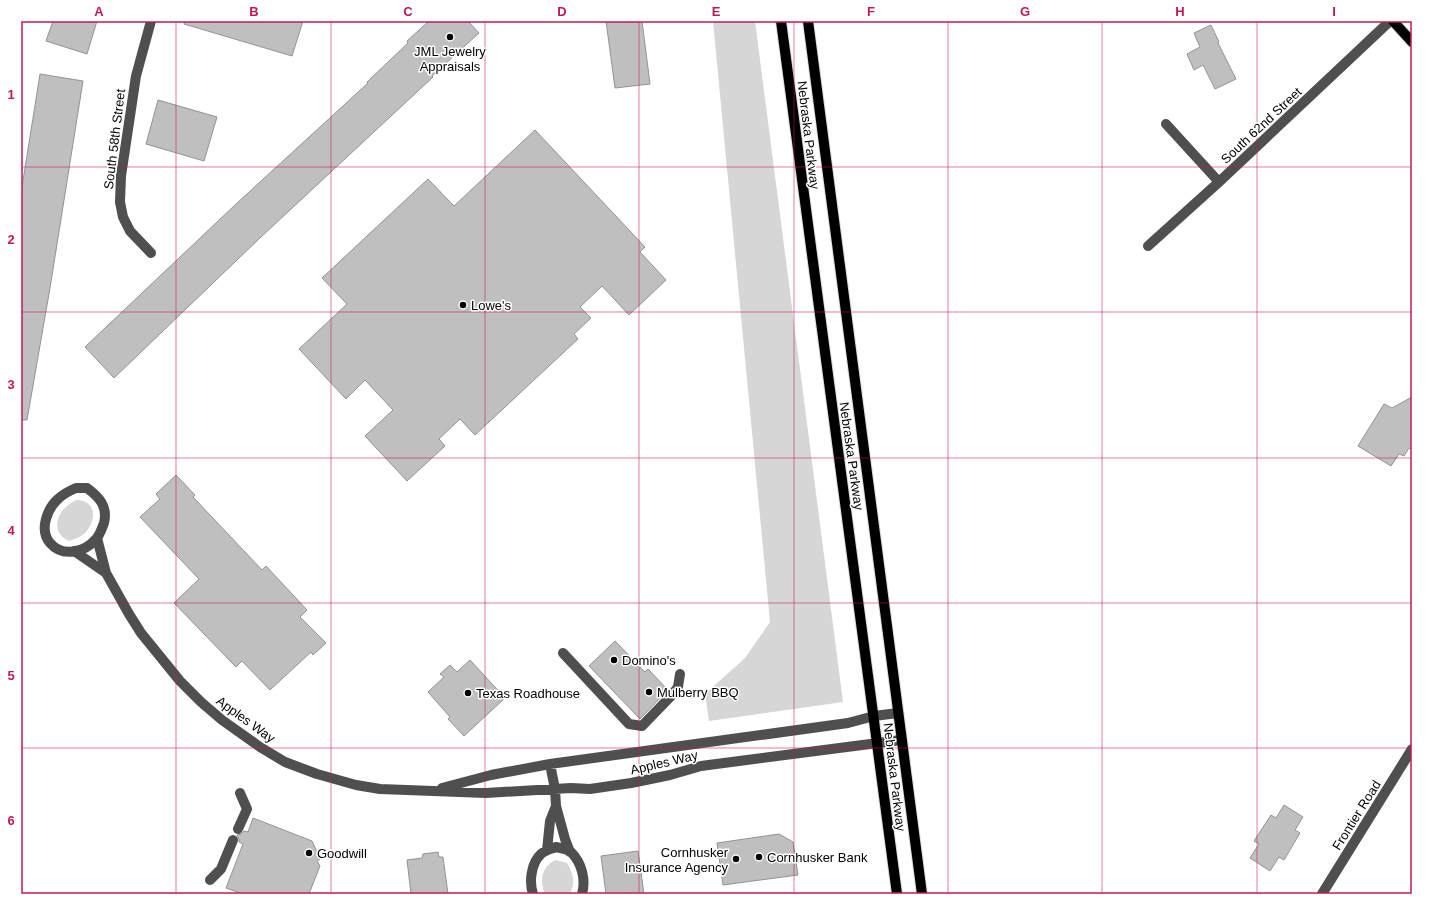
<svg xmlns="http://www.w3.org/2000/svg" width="1433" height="915" font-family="Arial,sans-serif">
	<rect width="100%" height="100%" fill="#fff"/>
	<!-- green -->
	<path fill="#d6d6d6" d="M713,21H755L843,702L709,721L705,694L745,658L770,622Z
		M76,500C96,500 97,519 86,532C81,537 75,539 69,541C55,535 54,521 63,510C66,506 71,503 76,500Z
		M556,860L567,863C573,873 576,882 570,894H545C539,881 542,865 556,860Z"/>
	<!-- building -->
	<path fill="#bfbfbf" stroke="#939393" d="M53,21H97L87,54L46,41Z
		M185,21H303L292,56L184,24Z
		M429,21H468L479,33L432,76L433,77L261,237L114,378L85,347L236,204L368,83L367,82L408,43L407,41Z
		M606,21H642L650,84L615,88Z
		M1211,25L1219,42L1218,43L1236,79L1215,89L1203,65L1194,70L1187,54L1200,47L1194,33Z
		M40,74L83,81L50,288L27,420H21V193Z
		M158,100L217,117L204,161L146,144Z
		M535,130L645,247L640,252L666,280L629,315L602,286L580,307L591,318L574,334L578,339L475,435L460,419L439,439L445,446L407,481L365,436L393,410L365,380L346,399L299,349L347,304L322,278L428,179L454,206Z
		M1412,397V449L1409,448L1404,456L1399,454L1391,466L1358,446L1384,404L1392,408Z
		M176,475L195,495L193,497L262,570L266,566L307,610L300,617L326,643L313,655L311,652L270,690L242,661L236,667L174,603L199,579L140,517L160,499L156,494Z
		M615,641L645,672L648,669L667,689L663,693L664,694L640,719L589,666Z
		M470,660L505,698L464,736L448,719L450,717L428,692L444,677L440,674L450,665L457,672Z
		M1284,805L1303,817L1295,830L1300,833L1284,860L1279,857L1270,871L1250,858L1259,844L1254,841L1271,815L1276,818Z
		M253,818L312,841L320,859L317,861L320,866L309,894H243L226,888L243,844L239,842V839L237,835L241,834L244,831L248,832Z
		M779,834L793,842L798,875L723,885L717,843Z
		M638,851L644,894H606L601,856Z
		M438,852L439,857H443L448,894H411L407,860L422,858L423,854Z"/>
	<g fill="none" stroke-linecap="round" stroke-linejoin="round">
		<!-- major casing -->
		<g stroke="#dbdbdb" stroke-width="12">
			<path id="major" d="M781,21L897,894
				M808,21L922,894
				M1393,21L1412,42"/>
		</g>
		<!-- minor -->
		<path stroke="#4f4f4f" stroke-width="10" d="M1166,124L1219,182
			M1148,246L1219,182L1390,21
			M151,253L130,231L123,217L120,202L121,176L136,76L151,21
			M76,488H87C99,497 108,506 104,523C102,528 100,535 96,539C85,552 63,558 50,543C39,530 47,509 58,499C63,494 69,491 76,488Z
			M97,538L106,573L129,614L141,633L180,681L201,702L222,720L260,747L285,762L317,774L356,785L380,789L486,793L571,788L590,789L631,783L670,775L701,766L901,740
			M74,551L106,573
			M563,653L629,724L642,726L671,696L678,687L680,674
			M550,764L555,789L556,806L565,839L570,852
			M442,788L491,775L550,764L848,723L874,716L898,713
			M238,829L247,809L240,793
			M547,850L550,821L556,806
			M210,880L221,869L233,840
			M533,894C529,882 531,863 541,854C545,850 551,849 556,847C561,848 567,849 571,852C582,863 586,880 582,894
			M1322,894L1412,749"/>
		<!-- major -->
		<use href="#major" stroke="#000" stroke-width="10"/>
	</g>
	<!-- grid -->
	<path fill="none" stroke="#c2185b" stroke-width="1" stroke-opacity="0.55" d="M176,21V894M331,21V894M485,21V894M639,21V894M794,21V894M948,21V894M1102,21V894M1257,21V894M21,167H1412M21,312H1412M21,458H1412M21,603H1412M21,748H1412"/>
	<!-- markers -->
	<g fill="#000" stroke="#fff" stroke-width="1.5">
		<circle cx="450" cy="37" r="4"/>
		<circle cx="463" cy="305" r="4"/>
		<circle cx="614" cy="660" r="4"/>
		<circle cx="649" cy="692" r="4"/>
		<circle cx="468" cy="693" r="4"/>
		<circle cx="309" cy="853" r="4"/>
		<circle cx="759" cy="857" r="4"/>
		<circle cx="736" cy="859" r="4"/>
	</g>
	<g text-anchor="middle" stroke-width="3" stroke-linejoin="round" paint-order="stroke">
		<!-- poi labels -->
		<g font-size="13" fill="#000" stroke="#fff" text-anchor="start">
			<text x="450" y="56" text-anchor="middle">JML Jewelry<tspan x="450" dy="15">Appraisals</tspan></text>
			<text x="471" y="310">Lowe's</text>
			<text x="622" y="665">Domino's</text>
			<text x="657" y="697">Mulberry BBQ</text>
			<text x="476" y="698">Texas Roadhouse</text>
			<text x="728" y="857" text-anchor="end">Cornhusker<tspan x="728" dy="15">Insurance Agency</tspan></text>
			<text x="317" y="858">Goodwill</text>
			<text x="767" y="862">Cornhusker Bank</text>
		</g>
		<!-- street labels -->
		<g font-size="13" fill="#000" stroke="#fff">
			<text transform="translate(1261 125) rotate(-43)" y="5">South 62nd Street</text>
			<text transform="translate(809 135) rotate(83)" y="5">Nebraska Parkway</text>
			<text transform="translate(114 139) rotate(-83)" y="5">South 58th Street</text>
			<text transform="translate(852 456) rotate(82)" y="5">Nebraska Parkway</text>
			<text transform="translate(246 719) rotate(36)" y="5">Apples Way</text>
			<text transform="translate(664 762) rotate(-13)" y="5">Apples Way</text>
			<text transform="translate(895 777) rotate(83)" y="5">Nebraska Parkway</text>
			<text transform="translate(1356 815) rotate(-58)" y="5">Frontier Road</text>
		</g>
	</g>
	<!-- border -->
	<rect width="1433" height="915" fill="none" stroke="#ffffff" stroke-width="44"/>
	<rect x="22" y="22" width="1389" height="871" fill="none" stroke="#c2185b" stroke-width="1.5"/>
	<g font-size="13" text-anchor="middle" font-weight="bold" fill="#c2185b">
		<text x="99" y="16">A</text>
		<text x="254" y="16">B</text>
		<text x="408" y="16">C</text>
		<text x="562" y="16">D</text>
		<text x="716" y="16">E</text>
		<text x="871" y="16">F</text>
		<text x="1025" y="16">G</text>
		<text x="1180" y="16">H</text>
		<text x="1334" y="16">I</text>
		<text x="11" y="99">1</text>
		<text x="11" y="244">2</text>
		<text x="11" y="389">3</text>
		<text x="11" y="535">4</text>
		<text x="11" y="680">5</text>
		<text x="11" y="825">6</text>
	</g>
</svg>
